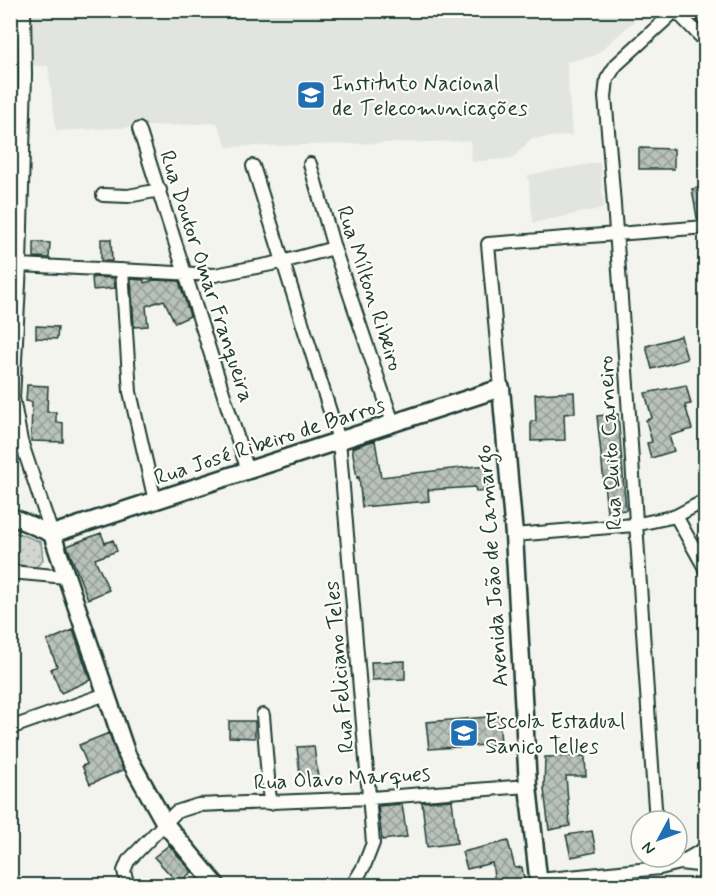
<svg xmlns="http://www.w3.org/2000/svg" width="716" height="896" font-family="Mynerve,sans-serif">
	<defs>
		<pattern id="park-dots" width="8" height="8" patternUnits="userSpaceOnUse" patternTransform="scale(1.5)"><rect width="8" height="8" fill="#d1d6d1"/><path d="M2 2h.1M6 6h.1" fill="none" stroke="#b3b9b4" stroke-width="1.8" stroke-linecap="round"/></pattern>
		<pattern id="building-cross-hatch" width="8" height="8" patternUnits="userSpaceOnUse" patternTransform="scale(1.5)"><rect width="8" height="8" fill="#b9c1bb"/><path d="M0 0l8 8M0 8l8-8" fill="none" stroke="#969e99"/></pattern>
	</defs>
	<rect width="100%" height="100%" fill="#f4f4ef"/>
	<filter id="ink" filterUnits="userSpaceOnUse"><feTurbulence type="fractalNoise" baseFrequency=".0167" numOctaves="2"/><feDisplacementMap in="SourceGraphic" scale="12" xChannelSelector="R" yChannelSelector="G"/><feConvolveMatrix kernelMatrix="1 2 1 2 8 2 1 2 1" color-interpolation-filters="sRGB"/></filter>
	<g filter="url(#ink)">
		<!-- built -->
		<path fill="#e2e5df" d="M28,11H646L595,56L567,62L572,135L531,139L513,158L472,162L470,141L227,147L217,123L56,131L48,66H30Z
			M600,162L604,208L533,223L528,175Z"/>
		<!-- park -->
		<path fill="url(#park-dots)" stroke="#788a82" stroke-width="1.5" d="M10,530L41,542L43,560L35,568L11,563Z"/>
		<!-- building -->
		<path fill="url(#building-cross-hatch)" stroke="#1f3d34" stroke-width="1.5" d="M689,10H705V30L700,24Z
			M639,148L674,149V169H639Z
			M705,187V217L697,218L692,189Z
			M101,239H111L112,261H101Z
			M34,242L50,243L49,258L34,257Z
			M92,277L114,278L115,288L93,290Z
			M131,279L144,280V283L154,280L179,281L190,316L175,323L164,300L146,306L148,326L134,327Z
			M36,326L58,327L57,339L36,338Z
			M681,336L687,359L652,369L646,346Z
			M27,385L48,386L47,412H56V422L63,423V442L31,441L32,402L26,401Z
			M686,385L691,404L685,405L692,429L669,436L674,451L651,458L647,443L652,442L646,420L652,418L645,393Z
			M574,392L575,413L564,414L565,440L531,441V421H536L535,394Z
			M618,414L626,510L607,512L597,416Z
			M375,440L381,477L486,465L488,491L476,492L475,487L428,490L429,501L362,507L359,477L357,478L352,448Z
			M101,533L105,543L113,540L117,551L95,559L109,590L88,599L67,546Z
			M73,630L90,680L61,693L51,669L57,666L47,641Z
			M405,661V679L372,680L371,662Z
			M499,716L501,744L429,749L426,722Z
			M229,721H255V738L229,737Z
			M109,733L123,770L90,784L82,766L87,764L79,745Z
			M314,746L319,786L308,787L306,775L300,776L297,747Z
			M585,756L586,776H566L570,826L549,830L544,789L545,757Z
			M452,800L457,843L427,847L422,802Z
			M402,804L407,837L382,840L378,806Z
			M592,831L596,852L571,857L566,835Z
			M508,841L515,868L522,867L525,885H504V881L495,882L492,863L467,869L462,852Z
			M169,845L192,872L178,883L154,857Z"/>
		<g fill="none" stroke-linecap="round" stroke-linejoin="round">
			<!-- minor casing -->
			<g stroke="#1f3d34" stroke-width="16">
				<path id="minor" d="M24,10L25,75L20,265L13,398L21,441L52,534
					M676,11L706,42
					M10,13L15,10
					M139,129L248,471
					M310,164L334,248L393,423
					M253,166L339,440L373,843L364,866L352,886
					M103,195L128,196L160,190
					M10,243L20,265L215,275L282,262L334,248
					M122,270L130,392L155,501
					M501,388L488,244L706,227
					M676,516L706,570
					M514,535L634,525L676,516L706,500
					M10,572L66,577
					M263,715L270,803
					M10,728L106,694
					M656,821C638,580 627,338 605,97L607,79L616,65L676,10
					M680,863L706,866
					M539,880L660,868L680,863L706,848
					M128,886L124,871L128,861L176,812L198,805L371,798L528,786"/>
			</g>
			<!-- tertiary casing -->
			<g stroke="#1f3d34" stroke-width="20">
				<path id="tertiary" d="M10,516L52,534"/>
			</g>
			<!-- secondary casing -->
			<g stroke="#1f3d34" stroke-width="21">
				<path id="secondary" d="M217,886L166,825L127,755L52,534L501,388L514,535L528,786L539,886"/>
			</g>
			<!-- minor -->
			<use href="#minor" stroke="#fdfcf7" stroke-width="12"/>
			<!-- tertiary -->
			<use href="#tertiary" stroke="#fdfcf7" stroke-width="15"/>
			<!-- secondary -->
			<use href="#secondary" stroke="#fdfcf7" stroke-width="16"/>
		</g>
	</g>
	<!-- icons -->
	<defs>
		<g id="school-square" transform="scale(1.5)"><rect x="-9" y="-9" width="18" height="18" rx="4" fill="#1f6fb2" stroke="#fdfcf7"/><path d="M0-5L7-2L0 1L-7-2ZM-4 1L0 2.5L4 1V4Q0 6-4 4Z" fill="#fff"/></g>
	</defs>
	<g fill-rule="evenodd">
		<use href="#school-square" x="311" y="95"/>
		<use href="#school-square" x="464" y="733"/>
	</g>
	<g text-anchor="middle" stroke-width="4.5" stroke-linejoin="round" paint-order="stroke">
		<!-- poi labels -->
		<g font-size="22" fill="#1f3d34" stroke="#fdfcf7" text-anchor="start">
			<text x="332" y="90">Instituto Nacional<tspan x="332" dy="25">de Telecomunicações</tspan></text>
			<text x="485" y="728">Escola Estadual<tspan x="485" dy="25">Sanico Telles</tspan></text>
		</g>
		<!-- street labels -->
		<g font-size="22" fill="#1f3d34" stroke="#fdfcf7">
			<text transform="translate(208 276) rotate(72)" y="8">Rua Doutor Omar Franqueira</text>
			<text transform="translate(371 288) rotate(72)" y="8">Rua Mílton Ribeiro</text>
			<text transform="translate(269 440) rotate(-18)" y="8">Rua José Ribeiro de Barros</text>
			<text transform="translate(609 443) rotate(-93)" y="8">Rua Quito Carneiro</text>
			<text transform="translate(491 566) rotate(-94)" y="8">Avenida João de Camargo</text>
			<text transform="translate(338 667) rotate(-95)" y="8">Rua Feliciano Teles</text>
			<text transform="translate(342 777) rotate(-3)" y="8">Rua Olavo Marques</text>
		</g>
	</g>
	<!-- margin -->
	<rect width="716" height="896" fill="none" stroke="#fdfcf7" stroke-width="36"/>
	<rect x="18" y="18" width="680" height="860" fill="none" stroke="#1f3d34" stroke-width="2" filter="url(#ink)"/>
	<!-- north arrow -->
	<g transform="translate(659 839) rotate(229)"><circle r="28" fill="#fdfcf7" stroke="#a4b0a9" stroke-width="1.5"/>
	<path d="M0-4.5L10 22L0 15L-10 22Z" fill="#1f6fb2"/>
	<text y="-9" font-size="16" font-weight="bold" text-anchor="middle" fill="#1f3d34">N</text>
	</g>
</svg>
